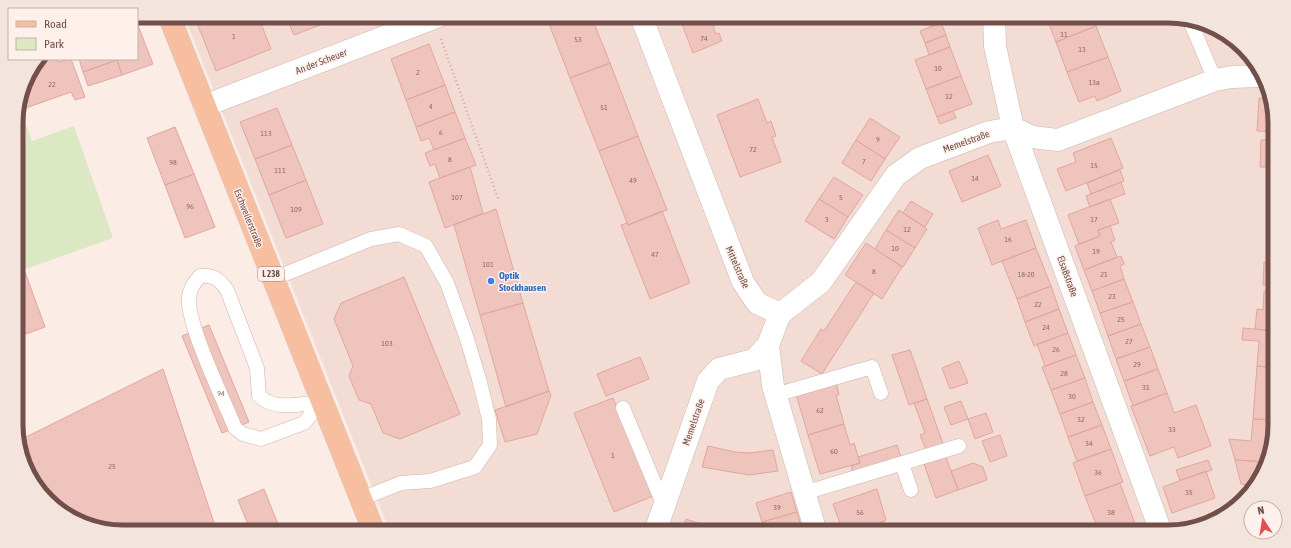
<svg xmlns="http://www.w3.org/2000/svg" width="1291" height="548" font-family="'Asap Condensed',sans-serif">
	<rect width="100%" height="100%" fill="#fbece5"/>
	<!-- residential -->
	<path fill="#f2dcd3" d="M184,16H1168L1208,24L1253,58L1274,109L1275,425L1267,465L1233,510L1174,532H390Z"/>
	<!-- green -->
	<path fill="#dce8c4" d="M19,105L32,141L74,126L113,238L17,272L16,116Z"/>
	<!-- building -->
	<path fill="#efc4bd" stroke="#e1a69f" d="M194,16H214L197,23Z
		M214,16H258L271,49L216,71L197,23Z
		M286,16H331L333,20L294,35Z
		M546,16H591L610,63L570,78Z
		M678,16H703L682,24Z
		M703,16H713L716,25L713,26L716,34L719,33L722,41L693,53L682,24Z
		M926,16H939L941,23L930,27Z
		M939,16H961L941,23Z
		M1046,16H1092L1096,26L1056,42Z
		M1196,22L1208,24L1210,25L1199,29Z
		M137,23L153,64L122,75L117,60L83,72L79,59H137Z
		M941,23L946,35L925,43L920,31Z
		M1096,26L1108,57L1067,72L1056,42Z
		M946,35L950,47L929,55L925,43Z
		M429,44L445,85L406,100L391,59Z
		M950,47L961,76L926,89L915,60Z
		M1108,57L1121,91L1097,101L1095,96L1079,102L1067,72Z
		M40,59H57L58,62L71,59L85,97L75,100L71,92L23,109L20,101L27,76Z
		M117,60L122,75L88,86L83,72Z
		M610,63L638,136L599,151L570,78Z
		M961,76L972,104L937,117L926,89Z
		M445,85L455,112L416,127L406,100Z
		M1259,98L1270,99L1274,109V132L1257,131Z
		M758,99L767,123L771,121L776,136L772,137L781,162L740,177L717,115Z
		M277,108L292,145L255,159L240,122Z
		M953,111L956,118L940,124L937,117Z
		M455,112L465,138L434,150L429,138L421,141L416,127Z
		M870,118L900,137L885,159L856,140Z
		M175,127L194,174L165,185L147,138Z
		M638,136L667,210L628,225L599,151Z
		M465,138L476,165L440,178L435,164L430,166L425,153Z
		M1111,138L1123,168L1066,191L1057,169L1076,162L1073,153Z
		M856,140L885,159L871,181L842,163Z
		M1261,140H1274V167H1260Z
		M292,145L306,180L269,195L255,159Z
		M988,155L1001,186L962,202L949,171Z
		M470,167L483,213L445,228L429,182Z
		M1120,170L1124,181L1091,194L1087,183Z
		M194,174L215,227L185,238L165,185Z
		M834,177L863,195L848,217L819,199Z
		M306,180L323,224L286,238L269,195Z
		M1121,182L1125,194L1090,207L1086,196Z
		M819,199L848,217L834,239L805,221Z
		M1110,199L1119,223L1098,230L1100,236L1079,244L1068,215Z
		M911,201L933,214L925,227L903,213Z
		M496,209L523,303L480,315L454,225Z
		M899,210L927,229L915,248L886,230Z
		M662,211L690,283L650,299L621,225L627,223L628,225Z
		M998,220L1001,229L1026,220L1036,248L992,265L978,228Z
		M1110,226L1115,240L1111,242L1117,257L1084,270L1075,246L1100,236L1098,230Z
		M886,230L915,248L903,267L875,249Z
		M866,243L902,267L882,299L845,275Z
		M1036,248L1051,286L1017,299L1002,261Z
		M1121,256L1124,264L1120,266L1124,279L1092,291L1084,270Z
		M1264,262H1275V285H1263Z
		M25,272L45,327L20,336L17,328V275Z
		M404,277L460,414L400,439L383,433L371,404L359,400L349,376L353,366L334,319L341,303Z
		M1124,279L1133,302L1100,313L1092,291Z
		M856,282L874,293L822,374L801,361L821,329L824,331Z
		M1051,286L1059,309L1025,322L1017,299Z
		M1264,291L1275,292V331L1255,329L1257,309L1263,310Z
		M1133,302L1141,324L1108,336L1100,313Z
		M523,303L549,391L506,407L480,315Z
		M1059,309L1068,333L1034,346L1025,322Z
		M1141,324L1150,347L1116,359L1108,336Z
		M209,325L249,422L222,433L182,336Z
		M1243,328L1275,331V368L1257,366L1259,341L1242,340Z
		M1068,333L1076,355L1045,366L1037,344Z
		M1150,347L1158,369L1124,381L1116,359Z
		M910,350L927,399L909,405L892,355Z
		M1076,355L1085,378L1051,390L1042,367Z
		M640,357L649,379L606,396L597,374Z
		M959,361L968,383L950,389L942,368Z
		M1257,366L1275,368V420L1253,419Z
		M163,369L217,532H123L83,524L38,490L18,441Z
		M1158,369L1167,393L1133,406L1124,381Z
		M1085,378L1093,402L1060,414L1051,390Z
		M836,382L839,395H836L844,424L808,435L796,394Z
		M549,391L551,395L537,434L505,442L495,410Z
		M1167,393L1174,413L1196,405L1211,446L1178,458L1174,447L1150,456L1131,406Z
		M613,398L653,496L614,512L574,413Z
		M927,399L943,444L926,450L920,435L925,433L914,403Z
		M961,401L968,419L951,425L944,407Z
		M1093,402L1102,425L1068,437L1060,414Z
		M986,413L993,432L975,439L968,419Z
		M1253,419L1275,420L1268,462L1235,460L1229,439L1251,441Z
		M844,424L850,445L854,443L860,463L820,474L808,435Z
		M1102,425L1111,449L1077,461L1068,437Z
		M1000,435L1007,456L990,462L982,441Z
		M897,445L901,457L853,472L851,466L860,463L858,457Z
		M708,446L735,452L749,453L773,450L778,471L749,475L702,467Z
		M1111,449L1123,482L1085,496L1073,463Z
		M946,457L958,490L936,498L924,464Z
		M1208,460L1212,470L1180,480L1176,470Z
		M1235,460L1268,462L1267,465L1251,486L1241,484Z
		M973,463L983,467L987,480L958,490L951,471Z
		M1206,471L1215,498L1172,513L1163,487Z
		M1120,483L1138,532H1095L1093,528L1097,527L1085,496Z
		M264,489L281,532H251L238,500Z
		M877,489L886,520L857,532H843L833,504Z
		M791,492L797,512L762,522L756,503Z
		M797,512L803,532H765L762,522Z
		M686,519L710,527L708,532H681Z
		M883,521L887,532H857Z"/>
	<g fill="none" stroke-linecap="round" stroke-linejoin="round">
		<!-- service casing -->
		<g stroke="#ceb4af" stroke-width="15">
			<path id="service" d="M1190,21L1215,80
				M200,276C214,275 219,279 227,290L257,368L259,396C276,411 299,404 321,402L304,423L261,439L243,434L235,428C224,400 186,323 189,297C190,288 194,283 200,276Z
				M273,279L371,239L399,234L426,246L447,283L466,336L479,379L489,419L490,445L475,467L430,481L401,483L361,499
				M775,395L872,367L881,393
				M623,408L664,506
				M902,464L911,490
				M804,493L959,446"/>
		</g>
		<!-- minor casing -->
		<g stroke="#ceb4af" stroke-width="23">
			<path id="minor" d="M641,16L743,282L757,303L780,314L768,345L773,386L816,532
				M994,16L995,46L1013,128L1161,532
				M204,106L439,16
				M780,314L821,282L896,175L920,158L989,132L1013,128L1032,137L1058,140L1215,80L1232,77L1260,76
				M655,532L708,381L719,369L754,360L768,345"/>
		</g>
		<!-- primary casing -->
		<g stroke="#d5cac9" stroke-width="23">
			<path id="primary" d="M169,16L374,532"/>
		</g>
		<!-- path -->
		<path stroke="#d4a7a1" stroke-width="2.5" stroke-dasharray="1 3" stroke-linecap="butt" d="M441,39L499,201"/>
		<!-- service -->
		<use href="#service" stroke="#fff" stroke-width="14"/>
		<!-- minor -->
		<use href="#minor" stroke="#fff" stroke-width="22"/>
		<!-- primary -->
		<use href="#primary" stroke="#f7bfa0" stroke-width="22"/>
	</g>
	<!-- markers -->
	<circle fill="#3f7fe0" stroke="#fef1eb" stroke-width="1.5" cx="491" cy="281" r="4"/>
	<g text-anchor="middle" stroke-width="3" stroke-linejoin="round" paint-order="stroke">
		<!-- number labels -->
		<g font-size="8" fill="#916c68">
			<text x="1064" y="37">11</text>
			<text x="234" y="39">1</text>
			<text x="704" y="41">74</text>
			<text x="578" y="42">53</text>
			<text x="1082" y="52">13</text>
			<text x="938" y="71">10</text>
			<text x="418" y="75">2</text>
			<text x="1094" y="85">13a</text>
			<text x="52" y="87">22</text>
			<text x="949" y="99">12</text>
			<text x="431" y="109">4</text>
			<text x="604" y="110">51</text>
			<text x="441" y="135">6</text>
			<text x="266" y="136">113</text>
			<text x="878" y="142">9</text>
			<text x="753" y="152">72</text>
			<text x="450" y="162">8</text>
			<text x="864" y="164">7</text>
			<text x="173" y="165">98</text>
			<text x="1094" y="168">15</text>
			<text x="280" y="173">111</text>
			<text x="975" y="181">14</text>
			<text x="633" y="183">49</text>
			<text x="457" y="200">107</text>
			<text x="841" y="200">5</text>
			<text x="190" y="209">96</text>
			<text x="296" y="212">109</text>
			<text x="827" y="222">3</text>
			<text x="1094" y="222">17</text>
			<text x="907" y="232">12</text>
			<text x="1008" y="242">16</text>
			<text x="895" y="251">10</text>
			<text x="1096" y="254">19</text>
			<text x="655" y="257">47</text>
			<text x="488" y="267">101</text>
			<text x="874" y="274">8</text>
			<text x="1026" y="277">18-20</text>
			<text x="1104" y="277">21</text>
			<text x="1112" y="299">23</text>
			<text x="1038" y="307">22</text>
			<text x="1121" y="322">25</text>
			<text x="1046" y="330">24</text>
			<text x="1129" y="344">27</text>
			<text x="387" y="346">103</text>
			<text x="1056" y="352">26</text>
			<text x="1137" y="367">29</text>
			<text x="1064" y="376">28</text>
			<text x="1146" y="390">31</text>
			<text x="221" y="396">94</text>
			<text x="1072" y="399">30</text>
			<text x="820" y="413">62</text>
			<text x="1081" y="422">32</text>
			<text x="1172" y="432">33</text>
			<text x="1089" y="446">34</text>
			<text x="834" y="454">60</text>
			<text x="613" y="458">1</text>
			<text x="112" y="469">25</text>
			<text x="1098" y="475">36</text>
			<text x="1189" y="495">35</text>
			<text x="777" y="510">39</text>
			<text x="860" y="515">56</text>
			<text x="1111" y="515">38</text>
		</g>
		<!-- shield labels -->
		<rect fill="#fef1eb" stroke="#9c807b" stroke-width="1" x="258" y="267" width="26" height="14" rx="3"/>
		<g font-size="9" font-weight="bold" fill="#724f4b">
			<text x="271" y="277">L 238</text>
		</g>
		<!-- street labels -->
		<g font-size="10" fill="#724f4b" stroke="#fef1eb">
			<text transform="translate(321 61) rotate(-21)" y="4">An der Scheuer</text>
			<text transform="translate(966 141) rotate(-20)" y="4">Memelstraße</text>
			<text transform="translate(249 218) rotate(68)" y="4">Eschweilerstraße</text>
			<text transform="translate(738 267) rotate(66)" y="4">Mittelstraße</text>
			<text transform="translate(1068 276) rotate(70)" y="4">Elsaßstraße</text>
			<text transform="translate(693 422) rotate(-71)" y="4">Memelstraße</text>
		</g>
		<!-- shop labels -->
		<g font-size="10" font-weight="bold" fill="#366cbe" stroke="#fef1eb" text-anchor="start">
			<text x="499" y="279">Optik<tspan x="499" dy="12">Stockhausen</tspan></text>
		</g>
	</g>
	<!-- crop -->
	<path d="M0 0H1291V548H0ZM123 23H1168A100 100 0 0 1 1268 123V425A100 100 0 0 1 1168 525H123A100 100 0 0 1 23 425V123A100 100 0 0 1 123 23Z" fill="#f3e4de" fill-rule="evenodd"/>
	<path fill="none" stroke="#724f4b" stroke-width="5" d="M123 23H1168A100 100 0 0 1 1268 123V425A100 100 0 0 1 1168 525H123A100 100 0 0 1 23 425V123A100 100 0 0 1 123 23Z"/>
	<!-- legend -->
	<rect x="8" y="8" width="130" height="52" fill="#fef1eb" stroke="#c6b0ab"/>
	<rect x="16" y="21" width="20" height="6" fill="#f7bfa0" stroke="#c6b0ab"/>
	<text x="44" y="28" font-size="12" fill="#724f4b">Road</text>
	<rect x="16" y="38" width="20" height="12" fill="#dce8c4" stroke="#c6b0ab"/>
	<text x="44" y="48" font-size="12" fill="#724f4b">Park</text>
	<!-- north arrow -->
	<g transform="translate(1263 520) rotate(348)"><circle r="19" fill="#fef1eb" stroke="#c6b0ab"/>
	<path d="M0-3L7 15L0 10L-7 15Z" fill="#df4f56"/>
	<text y="-6" font-size="11" font-weight="bold" text-anchor="middle" fill="#724f4b">N</text>
	</g>
</svg>
